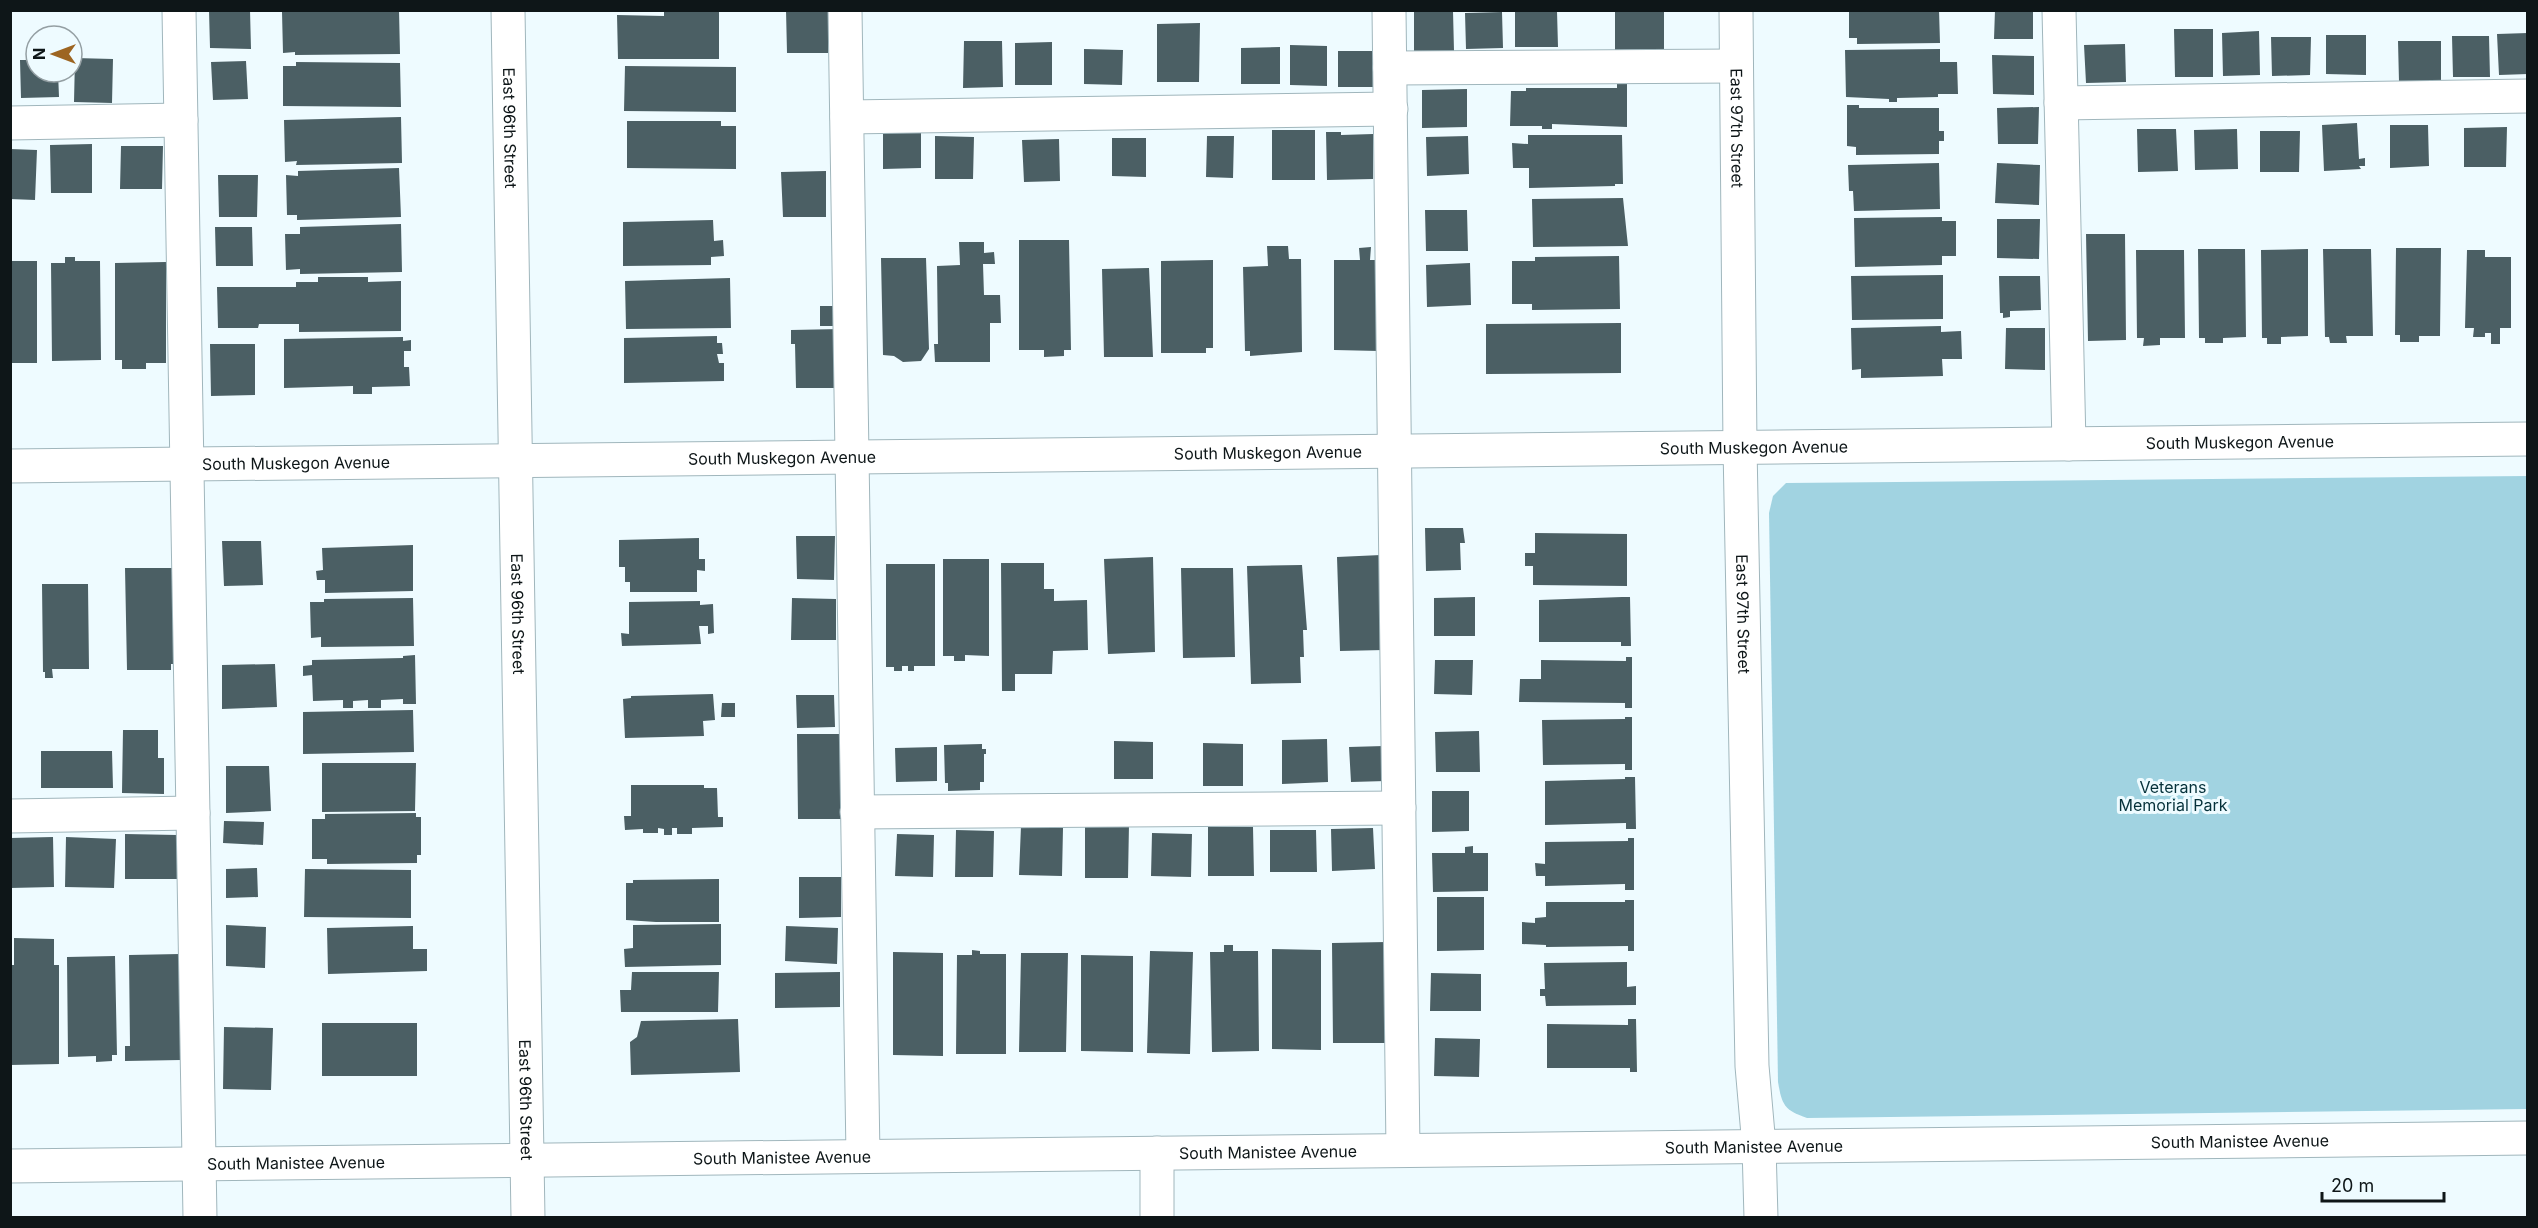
<svg xmlns="http://www.w3.org/2000/svg" width="2538" height="1228" font-family="Inter,sans-serif">
	<rect width="100%" height="100%" fill="#eefbff"/>
	<!-- green -->
	<path fill="#a1d3e1" d="M2527,476V1109L1807,1118C1784,1110 1782,1105 1778,1082L1769,513L1773,496L1786,483Z"/>
	<!-- building -->
	<path fill="#4b5f64" d="M209,10H250L251,49L210,48Z
		M295,10H399L400,54L295,55V52L283,53L282,12Z
		M664,10L719,11V59H618L617,15L664,16Z
		M786,10H828V53H787Z
		M1615,10H1664V49L1615,50Z
		M1849,10H1939L1940,43L1857,44V38H1849Z
		M1995,10H2033V39H1994Z
		M1453,11L1454,51L1414,52V12Z
		M1557,11L1558,47H1515V12Z
		M1502,12L1503,48L1466,49L1465,13Z
		M1200,23L1199,82H1157V24Z
		M2174,29H2213V77H2175Z
		M2259,31L2260,75L2223,76L2222,33Z
		M2528,33V74L2499,75L2497,34Z
		M2326,35H2366V75L2326,74Z
		M2452,36H2489L2490,77H2453Z
		M2271,37H2311L2310,75L2272,76Z
		M964,41H1002L1003,87L963,88Z
		M2398,41H2441V81L2399,82Z
		M1052,42V85H1015V43Z
		M2125,44L2126,82L2086,83L2084,45Z
		M1290,45L1327,46V86L1290,85Z
		M1280,47V84H1241V48Z
		M1084,49L1123,50L1122,85L1084,84Z
		M1940,49V62H1957L1958,94H1938V97L1897,98V102H1889V99L1846,97L1845,50Z
		M1338,51H1373L1375,87H1338Z
		M1992,55L2034,56V95L1993,94Z
		M75,58L113,59L112,103L74,102Z
		M20,60H36V72H58L59,97L21,98Z
		M246,61L248,99L213,100L211,62Z
		M296,62L400,63L401,107L283,106V66H296Z
		M625,66L736,67V112L624,111Z
		M1617,83L1627,84V127L1552,124V129H1542V126H1510L1511,91H1526V88H1617Z
		M1467,89V127L1422,128V90Z
		M1847,105H1859V108H1939V131H1944V141H1939V154L1856,155V147L1847,146Z
		M2039,107L2038,144H1998L1997,108Z
		M401,117L402,163L296,165L297,161L285,162L284,120Z
		M627,121H721V126H736V169L627,168Z
		M2357,123L2359,159L2365,158V166H2359L2361,169L2324,171L2322,125Z
		M2390,125H2428L2429,166L2390,168Z
		M2507,127L2506,167H2464V128Z
		M2137,129H2176L2178,171L2138,172Z
		M2237,129L2238,169L2195,170L2194,130Z
		M1272,130H1315V180H1272Z
		M2260,131H2300L2299,172H2260Z
		M883,132H921V168L883,169Z
		M1326,132H1341V135L1373,134V179L1327,180Z
		M1528,135H1622L1623,184H1615V186L1529,188V168H1513L1512,143L1528,144Z
		M935,136L974,137L973,179H935Z
		M1207,136H1234L1233,178L1206,177Z
		M1468,136L1469,174L1427,176L1426,137Z
		M1112,138H1146V177L1112,176Z
		M1059,139L1060,181L1024,182L1022,140Z
		M92,144V193H51L50,145Z
		M121,146H163L162,189H120Z
		M10,149L37,150L35,200L10,199Z
		M1939,163L1940,209L1854,211L1853,191H1849L1848,165Z
		M1997,163L2040,165L2039,205L1995,203Z
		M399,168L401,217L297,220V215H287L286,175L298,176V171Z
		M826,171V217H783L781,172Z
		M218,175H258L257,217H219Z
		M1623,198L1628,246L1533,247L1532,199Z
		M1425,210H1467L1468,251H1426Z
		M1942,217V221H1956V256H1942V265L1855,267L1854,218Z
		M1997,219H2040L2039,259L1997,258Z
		M713,220L714,241L723,240L724,256L711,257V265L623,266V222Z
		M401,224L402,272L300,274V269L286,270L285,234H300V227Z
		M215,227H252L253,266H216Z
		M2086,234H2125L2126,340L2088,341Z
		M1019,240H1069L1071,350H1064V356L1044,357V350H1019Z
		M959,242H984V253L994,252L995,264H983L984,295H1000L1001,323H990V362H935L934,344H938L937,266L960,265Z
		M1267,246H1288L1289,259H1301L1302,352L1250,356V351H1245L1243,267L1268,266Z
		M1371,247L1370,260H1379V351L1334,350V260H1360L1359,248Z
		M2396,248H2441L2440,336H2419V342H2400V335H2395Z
		M2198,249H2245L2246,337L2223,338V343H2205V338H2199Z
		M2308,249V336L2281,337V344H2267V338H2262L2261,250Z
		M2323,249H2371L2373,336H2346L2347,343H2330L2329,337H2325Z
		M2136,250H2184L2185,338H2160V345L2143,346L2144,338H2137Z
		M2467,250H2485V257H2511V328H2500V344H2491V333H2485V337H2473L2474,328H2465Z
		M1619,256L1620,309L1532,310V304H1512V261H1535V257Z
		M65,257H75V261H100L101,360L52,361L51,263H65Z
		M881,258H926L929,349L921,361L903,362L894,356L883,355Z
		M1213,260V348H1206V353H1161V261Z
		M10,261H37V363H10Z
		M166,262V363H146V369H122V360H115V263Z
		M1470,263L1471,305L1427,307L1426,265Z
		M1149,268L1153,357H1104L1102,269Z
		M1943,275V319L1852,320L1851,276Z
		M1999,276H2040L2041,310L2010,311V317L2003,318V313H2000Z
		M318,277H368V282L401,281V331L299,332V324H259L258,328H218L217,287H296V282H318Z
		M730,278L731,328L626,329L625,281Z
		M820,306H835V326H820Z
		M1621,323V373L1486,374V324Z
		M1941,326V332L1961,331L1962,359H1942L1943,376L1861,378V369L1852,370L1851,328Z
		M2006,328H2045V370L2005,369Z
		M840,329L834,342V388H796L795,344H791V330Z
		M717,336V343H722L723,354H717L719,363H724V381L624,383V338Z
		M403,337V341L411,340V351H404V367H409L410,386L372,387V394H353V386L284,388V339Z
		M210,344H255V395L211,396Z
		M1425,528H1463L1465,543H1460L1461,570L1426,571Z
		M1535,533L1627,534V586L1533,585V566H1525V553H1535Z
		M796,536H835L834,580L797,579Z
		M699,538V559H705V571L697,570V592H630V582H625V567H619V540Z
		M222,541H261L263,585L224,586Z
		M413,545V591L325,593V580H317L316,571L323,570L322,548Z
		M1381,555L1384,650L1340,651L1337,557Z
		M1153,557L1155,652L1108,654L1104,559Z
		M943,559H989V656L965,655V661H954V656H943Z
		M1001,563H1044V589H1054V601L1087,600L1088,650L1053,651L1052,674H1015V691H1002Z
		M886,564H935V666H914V671H908V666H902V671H894V667H886Z
		M1302,565L1307,630H1303L1304,657H1300L1301,683L1251,684L1247,566Z
		M125,568H174V664H171V670H127Z
		M1181,568H1233L1235,657L1183,658Z
		M42,584H88L89,669H52L53,678H45V672H43Z
		M1475,597V636H1434V598Z
		M1622,597H1630L1631,646H1621V642H1539V600Z
		M413,598L414,646L321,647V637L311,638L310,602H324V599Z
		M792,598L836,599V640H791Z
		M700,601V605L713,604L714,633L708,634V626H699L701,644L622,646L621,633L629,634V602Z
		M415,655L416,704H403V699L381,700V708H368V700L353,701V708H343V700L313,701L312,675L303,676V666L312,665V660L403,658V656Z
		M1626,657H1632V708H1625V703L1519,702L1520,679H1541V660L1626,661Z
		M1435,660H1473L1472,695L1434,694Z
		M275,664L277,707L222,709V665Z
		M713,694L715,720L703,721L704,736L625,738L623,699L631,698V696Z
		M796,695H834L835,727L797,728Z
		M722,703H735V717H721Z
		M413,710L414,752L303,754V712Z
		M1625,717H1632V770H1625V764L1543,765L1542,720L1625,719Z
		M123,730H158V758H164V794L122,793Z
		M1479,731L1480,772H1436L1435,732Z
		M797,734H840L842,819H798Z
		M1327,739L1328,782L1282,784V740Z
		M1114,741L1153,742V779H1114Z
		M1203,743L1243,744V786H1203Z
		M982,744V749H986V754H984V782H980V790L948,791V783H945L944,745Z
		M1384,746L1386,781L1351,782L1349,747Z
		M937,747V781L896,782L895,748Z
		M41,751H112L113,788H41Z
		M322,763H416L415,811L322,812Z
		M226,766H269L271,811L226,813Z
		M1625,777H1635L1636,829H1626V823L1545,825V781L1625,779Z
		M631,785H704V788H717L718,817H723V827L692,828V834H677V828H672V835H664V829L658,828V833H643V829L625,830L624,816H631Z
		M1432,791H1469V831L1432,832Z
		M416,813V817H421V855H417V863L327,864V859H312V819H325V814Z
		M224,821L264,822L263,845L223,843Z
		M1085,823L1129,824L1128,878H1085Z
		M1021,826L1063,828L1062,876L1019,875Z
		M1208,827H1253L1254,876H1208Z
		M1373,828L1375,869L1332,871L1331,829Z
		M956,830L994,831L993,877H955Z
		M1270,830H1316L1317,872H1270Z
		M1152,833L1192,834L1191,877L1151,876Z
		M125,834L177,835L178,879H125Z
		M897,834L934,835L933,877L895,876Z
		M53,837L54,887L10,888V838Z
		M66,837L116,839L114,888L65,887Z
		M1628,838H1634V890H1625V884L1545,886V876H1536L1535,863L1545,864V842L1628,841Z
		M1473,846V853H1488V891L1433,892L1432,853H1465V847Z
		M257,868L258,897L226,898V869Z
		M305,869L411,870V918L304,917Z
		M799,877H841V917L799,918Z
		M719,879V922H656L626,920V883H633V880Z
		M1437,897H1484V950L1437,951Z
		M1625,900H1634V951H1628V946L1546,947V945L1522,944V922L1535,923V918L1546,917V902H1625Z
		M721,924V965L625,967L624,949L633,948V925Z
		M226,925L266,927L265,968L226,966Z
		M413,926V949H427V971L328,974L327,928Z
		M786,926L838,928L837,964L785,961Z
		M14,938L54,939V965H59V1064L10,1065V965H14Z
		M1387,942L1388,1043H1333L1332,943Z
		M1224,945H1233V951H1258L1259,1051L1212,1052L1210,952H1224Z
		M1272,949L1321,950V1050L1272,1049Z
		M972,950L980,951V954H1006V1054H956L957,955H972Z
		M1150,951L1193,952L1190,1054L1147,1053Z
		M893,952L943,953V1056L893,1055Z
		M1021,953H1068L1066,1052H1019Z
		M180,954L181,1060L125,1061V1046H130L129,955Z
		M1081,955L1133,956V1052L1081,1051Z
		M115,956L117,1055H112V1061L96,1062V1056L68,1057L67,957Z
		M1627,962V987L1636,986V1005L1546,1006L1545,996H1540V989H1545L1544,963Z
		M632,972H719L718,1012H621L620,990H631Z
		M840,972V1007L775,1008V973Z
		M1431,973L1481,974V1011H1430Z
		M738,1019L740,1072L631,1075L630,1042L637,1037L641,1021Z
		M1628,1019H1636L1637,1072H1630V1068H1547V1024L1628,1025Z
		M322,1023H417V1076H322Z
		M224,1027L273,1028L271,1090L223,1089Z
		M1435,1038L1480,1039L1479,1077L1434,1076Z"/>
	<g fill="none" stroke-linecap="round" stroke-linejoin="round">
		<!-- minor casing -->
		<g stroke="#a0b6bc" stroke-width="35">
			<g id="minor">
				<path d="M179,10L200,1218"/>
				<path id="s1" d="M508,10L528,1218"/>
				<path d="M845,10L863,1156"/>
				<path d="M1389,10L1403,1150"/>
				<path id="s2" d="M1736,10L1740,447L1752,1066L1759,1146L1761,1218"/>
				<path d="M2059,10L2069,444"/>
				<path d="M1390,68L1736,66"/>
				<path d="M2061,103L2528,96"/>
				<path d="M847,117L1391,109"/>
				<path d="M10,123L181,120"/>
				<path id="s3" d="M10,466L2528,439"/>
				<path d="M857,812L1399,808"/>
				<path d="M10,816L193,813"/>
				<path d="M1157,1153V1218"/>
				<path id="s4" d="M10,1166L2528,1138"/>
			</g>
		</g>
		<!-- minor -->
		<use href="#minor" stroke="#fff" stroke-width="33"/>
	</g>
	<g text-anchor="middle" stroke-width="6" stroke-linejoin="round" paint-order="stroke">
		<!-- street labels -->
		<g font-size="16" fill="#0e1618" stroke="#eefbff">
			<text dy="6" stroke="none"><textPath href="#s1" startOffset="118">East 96th Street</textPath></text>
			<text dy="6" stroke="none"><textPath href="#s2" startOffset="118">East 97th Street</textPath></text>
			<text dy="6" stroke="none"><textPath href="#s3" startOffset="2230">South Muskegon Avenue</textPath></text>
			<text dy="6" stroke="none"><textPath href="#s3" startOffset="1744">South Muskegon Avenue</textPath></text>
			<text dy="6" stroke="none"><textPath href="#s3" startOffset="1258">South Muskegon Avenue</textPath></text>
			<text dy="6" stroke="none"><textPath href="#s3" startOffset="772">South Muskegon Avenue</textPath></text>
			<text dy="6" stroke="none"><textPath href="#s3" startOffset="286">South Muskegon Avenue</textPath></text>
			<text dy="6" stroke="none"><textPath href="#s1" startOffset="604">East 96th Street</textPath></text>
			<text dy="6" stroke="none"><textPath href="#s2" startOffset="604">East 97th Street</textPath></text>
			<text dy="6" stroke="none"><textPath href="#s1" startOffset="1090">East 96th Street</textPath></text>
			<text dy="6" stroke="none"><textPath href="#s4" startOffset="2230">South Manistee Avenue</textPath></text>
			<text dy="6" stroke="none"><textPath href="#s4" startOffset="1744">South Manistee Avenue</textPath></text>
			<text dy="6" stroke="none"><textPath href="#s4" startOffset="1258">South Manistee Avenue</textPath></text>
			<text dy="6" stroke="none"><textPath href="#s4" startOffset="772">South Manistee Avenue</textPath></text>
			<text dy="6" stroke="none"><textPath href="#s4" startOffset="286">South Manistee Avenue</textPath></text>
		</g>
		<!-- park labels -->
		<g font-size="16" fill="#05313a" stroke="#eefbff">
			<text x="2173" y="793">Veterans<tspan x="2173" dy="18">Memorial Park</tspan></text>
		</g>
	</g>
	<!-- border -->
	<rect width="2538" height="1228" fill="none" stroke="#0e1618" stroke-width="24"/>
	<!-- north arrow -->
	<g transform="translate(54 54) rotate(270)"><circle r="28" fill="#eefbff" stroke="#949fa3" stroke-width="1.5"/>
	<path d="M0-4.5L10 22L0 15L-10 22Z" fill="#9d6521"/>
	<text y="-9" font-size="16" font-weight="bold" text-anchor="middle" fill="#0e1618">N</text>
	</g>
	<!-- scale -->
	<path d="M2322 1192v9h122v-9" fill="none" stroke="#0e1618" stroke-width="3"/>
	<text x="2331" y="1192" font-size="18" fill="#0e1618" stroke="#eefbff" stroke-width="4.5" paint-order="stroke">20 m</text>
</svg>
